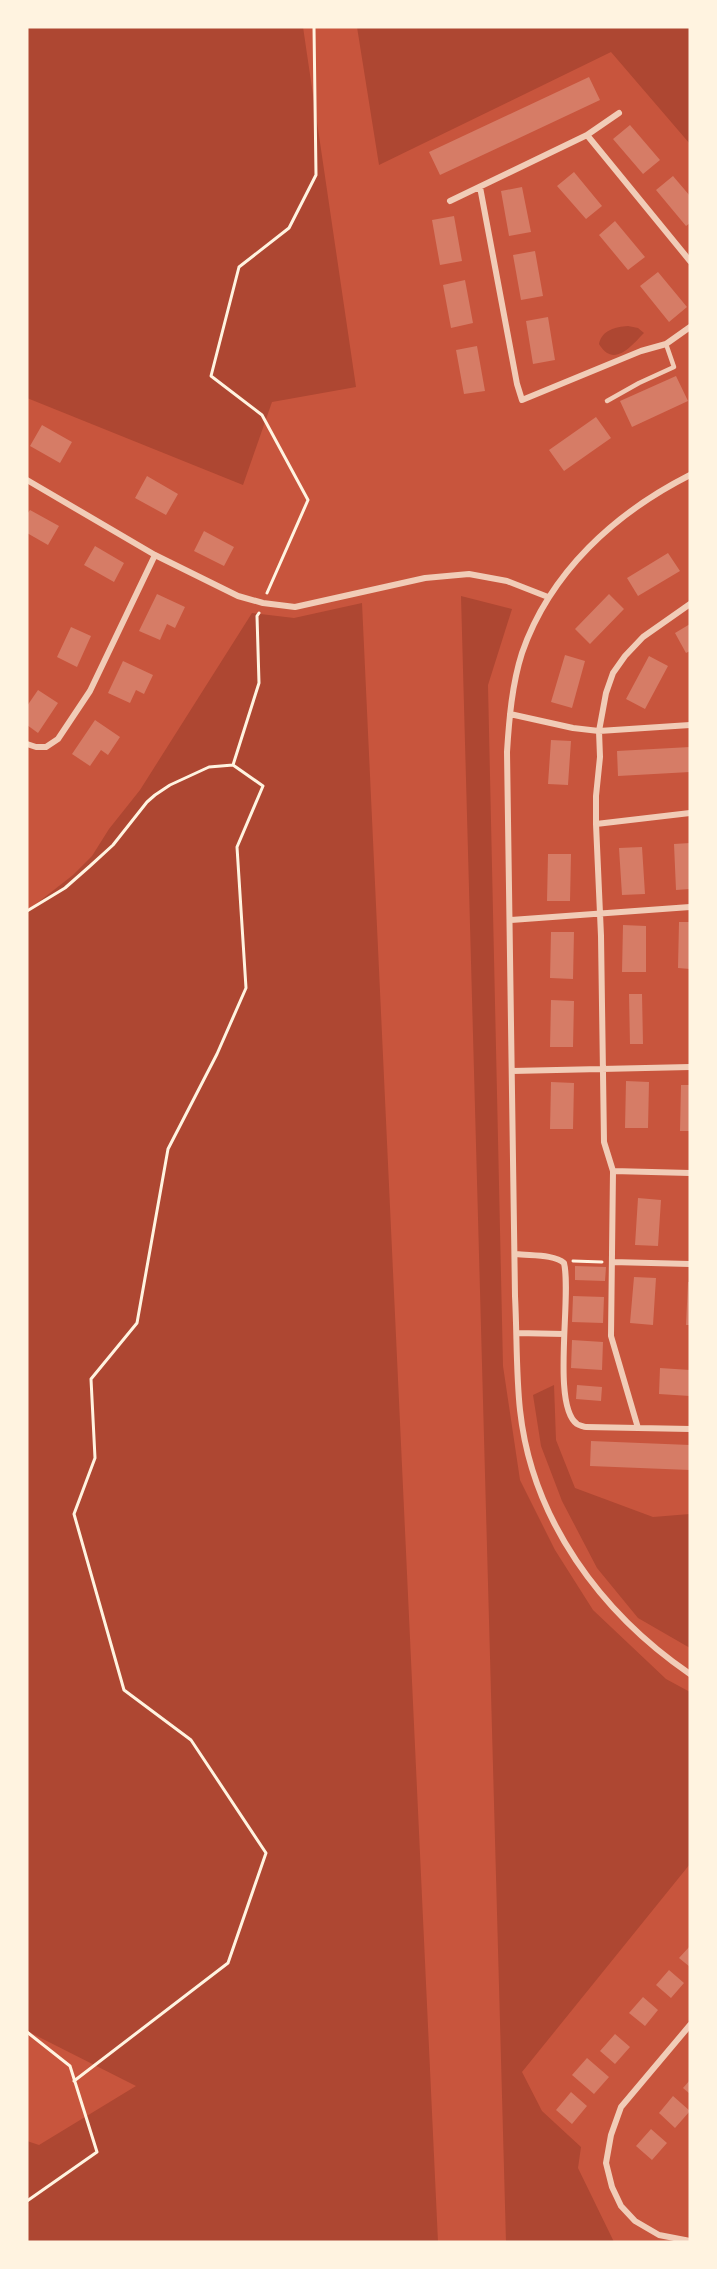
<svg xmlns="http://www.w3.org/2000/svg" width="717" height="2269" font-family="'Times New Roman',serif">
	<rect width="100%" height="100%" fill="#c8553d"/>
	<!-- green -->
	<path fill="#ae4732" d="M27,27H303L356,387L272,402L243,485L27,398Z
		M357,27H690V144L611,52L379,165Z
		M628,326L638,328L644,333C632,345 614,369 599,344C602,330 615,327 628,326Z
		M461,596L512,609L488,685L503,1366L520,1480L555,1550L593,1610L666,1679L690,1692V1864L522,2072L542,2111L581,2147L578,2168L614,2242H506Z
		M362,603L438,2242H27V2141L39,2145L136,2086L27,2031V911L73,875L92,856L109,829L140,790L252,613L294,618Z
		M554,1385L556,1440L575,1488L653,1517L690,1514V1648L638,1618L597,1568L562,1501L541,1446L533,1395Z"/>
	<!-- building -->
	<path fill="#d67c66" d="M589,77L600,100L440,175L429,152Z
		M630,125L660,160L643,174L613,139Z
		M574,172L602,206L586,219L557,186Z
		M673,176L690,196V223L686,226L656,190Z
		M522,187L531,232L509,236L501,191Z
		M454,216L462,261L440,265L432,220Z
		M615,221L645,257L628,270L599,235Z
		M535,251L543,296L521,300L513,255Z
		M658,272L687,307L669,322L640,286Z
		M465,280L473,323L451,328L443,285Z
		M548,317L555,360L533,364L526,321Z
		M477,346L485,391L464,394L456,350Z
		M676,376L688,401L632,427L620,401Z
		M596,417L611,438L564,471L549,450Z
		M42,425L72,442L60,463L30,446Z
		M147,476L178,494L166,515L135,498Z
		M30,510L59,526L48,545L27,533V514Z
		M204,531L234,547L224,566L194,551Z
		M95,546L124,563L114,582L84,565Z
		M668,553L680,571L638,596L627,578Z
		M157,594L185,607L175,628L167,624L160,640L139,631Z
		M609,594L624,609L590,644L575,629Z
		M690,624V651L686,653L675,633Z
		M71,627L91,636L77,667L57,657Z
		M565,655L585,661L572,708L551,702Z
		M649,656L668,666L645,709L626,699Z
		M123,661L153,675L144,694L136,690L130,703L108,693Z
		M38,690L58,703L38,733L27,725V706Z
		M95,720L120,737L108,755L101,750L90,766L72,754Z
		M551,740L571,741L568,785L548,784Z
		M690,747V772L618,776L617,751Z
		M690,843V889L676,890L674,844Z
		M642,847L645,894L622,895L619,848Z
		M548,854H571L570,901H547Z
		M679,922H690V969L678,968Z
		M623,925L646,926V972H622Z
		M551,932H574L573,979L550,978Z
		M629,994H642L643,1044H630Z
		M551,1000L574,1001L573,1047H550Z
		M626,1081L649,1082L648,1128H625Z
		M551,1082L574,1083L573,1129H550Z
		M681,1085H690V1131H680Z
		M638,1198L661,1200L658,1246L635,1245Z
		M575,1266L606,1267L605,1281L575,1280Z
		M634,1277L656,1278L653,1325L630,1323Z
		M688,1282H690V1325H686Z
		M573,1296L604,1297L603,1323L572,1322Z
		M572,1340L603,1342L602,1370L571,1368Z
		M660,1368L690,1370V1396L659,1394Z
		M577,1385L602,1387L601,1401L576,1399Z
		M591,1441L690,1445V1470L590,1466Z
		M690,1946V1967L679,1958Z
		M669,1970L684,1983L671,1998L656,1985Z
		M643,1997L658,2010L645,2026L629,2013Z
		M615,2034L630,2047L615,2064L600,2051Z
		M587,2058L609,2077L594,2094L572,2075Z
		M690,2080V2094L683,2088Z
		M571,2092L587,2106L572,2124L556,2110Z
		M673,2096L690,2111L675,2128L659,2113Z
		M651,2129L667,2143L652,2160L636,2146Z"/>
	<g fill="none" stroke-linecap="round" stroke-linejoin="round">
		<!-- path -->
		<path stroke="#fff3e0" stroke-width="3" d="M267,593L308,500L262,415L211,376L239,267L289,228L316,175L314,27
			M27,911L65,888L90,866L113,845L147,802L155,795L170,785L209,767L233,765
			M573,1261L602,1262
			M27,2032L70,2066L97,2152L27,2201
			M74,2081L228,1963L266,1853L191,1740L124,1690L74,1514L95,1458L91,1379L137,1323L168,1149L217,1054L246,988L237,847L263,786L233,765L259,683L257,616L259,613"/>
		<!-- service -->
		<path stroke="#f1ccb7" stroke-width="4.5" d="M607,401L639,383L674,367L666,344"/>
		<!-- minor -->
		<path stroke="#f1ccb7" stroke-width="6" d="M587,135L619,113
			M480,187L517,384L522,400L641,351L666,344L690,327
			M450,201L587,135L690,261
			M690,475C615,513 550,572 522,653C512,684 509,720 507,752L515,1296C517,1334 516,1373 520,1410C532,1520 601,1613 690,1674
			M27,480L155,555L238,596L263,603L295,607L425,578L469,574L507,581L548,597
			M510,714L573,728L599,731L690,725
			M27,744L36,747H46L58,739L90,691L155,555
			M596,824L690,813
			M511,920L690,907
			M512,1071L690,1067
			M613,1171L690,1173
			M516,1254C530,1256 554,1254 564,1263C572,1295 551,1405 577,1424C578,1425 585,1427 586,1427L690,1429
			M612,1262L690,1264
			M517,1333L564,1334
			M638,1428L611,1336L613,1171L604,1142L601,936L596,824V796L600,757L599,731L606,693L613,673L625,656L643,637L690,604
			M690,2025L621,2107L611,2135L606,2163L612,2187L621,2206L635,2221L659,2235L690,2241"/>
	</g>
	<!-- border -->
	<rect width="717" height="2269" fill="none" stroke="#fff3e0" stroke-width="57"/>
</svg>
